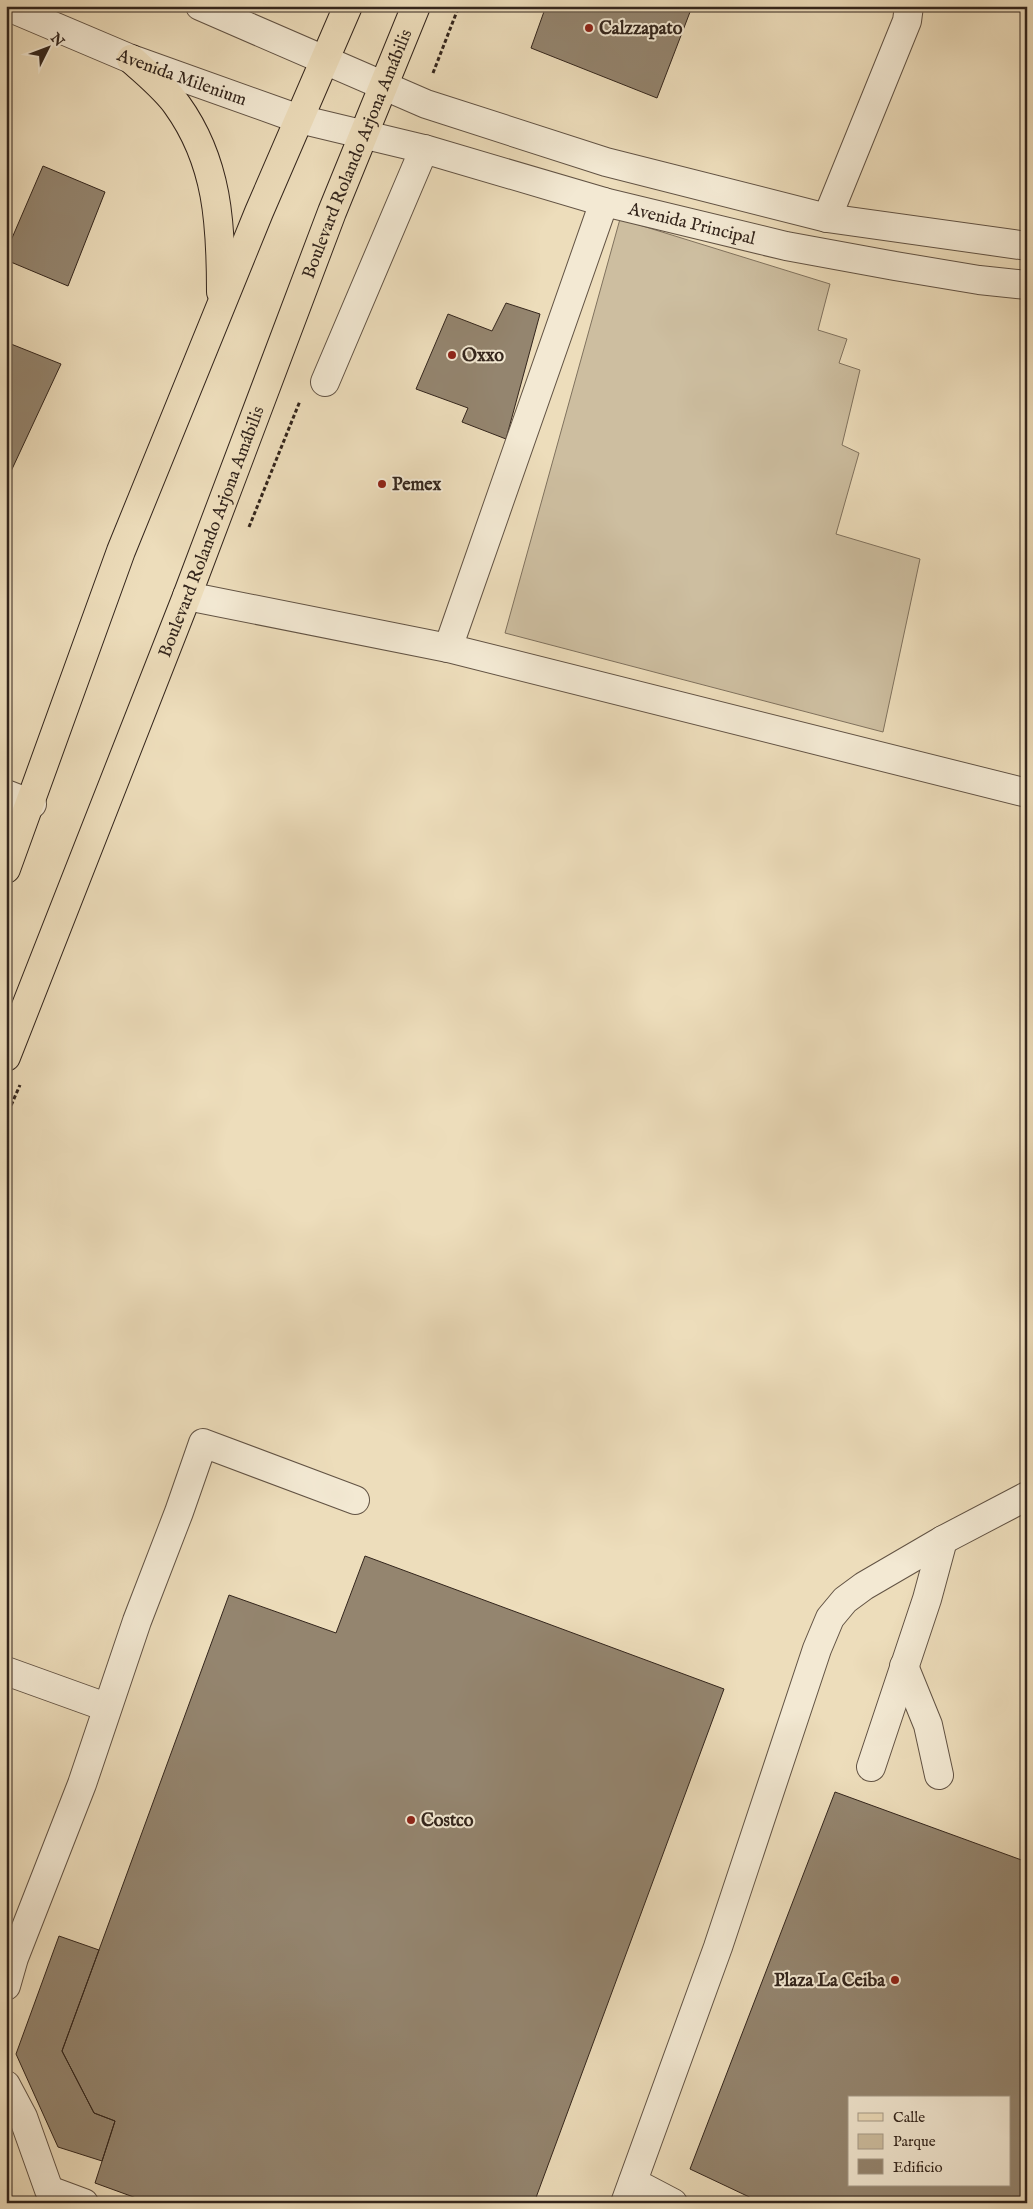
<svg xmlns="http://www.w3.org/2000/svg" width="1033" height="2209" font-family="'IM FELL English',serif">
	<rect width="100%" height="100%" fill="#edddbb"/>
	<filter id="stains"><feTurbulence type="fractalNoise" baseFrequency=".004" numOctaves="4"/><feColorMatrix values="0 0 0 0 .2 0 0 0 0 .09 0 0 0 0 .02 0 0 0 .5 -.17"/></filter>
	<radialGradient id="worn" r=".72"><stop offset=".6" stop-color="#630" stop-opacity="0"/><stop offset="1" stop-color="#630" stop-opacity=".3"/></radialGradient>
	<!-- green -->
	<path fill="#cdbea0" stroke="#80725e" d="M620,219L830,284L818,330L847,339L839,363L860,370L842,445L859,453L836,534L920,559L883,732L505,633Z"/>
	<!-- building -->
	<path fill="#94856f" stroke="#33251c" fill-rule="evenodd" d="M546,6H677L690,12L657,98L531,48Z
		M43,166L105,192L68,286L6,260V252Z
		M506,303L540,314L506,439L462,422L468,408L416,389L448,314L492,331Z
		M6,342L61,364L6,482Z
		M365,1556L724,1689L534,2203H150L95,2183L115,2121L94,2113L62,2051L229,1595L336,1633Z
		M835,1792L1027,1862V2203H762L690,2169ZM849,2098H1009V2185H849Z
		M59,1936L99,1950L62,2051L94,2113L115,2121L102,2161L58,2147L16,2054Z"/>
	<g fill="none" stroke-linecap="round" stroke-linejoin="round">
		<!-- minor casing -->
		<g stroke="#625344" stroke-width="30">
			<g id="minor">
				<path id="s1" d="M6,6L131,59L299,119L424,149L604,202L786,246L895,266L979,280L1027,285"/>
				<path d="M200,6L426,104L606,162L827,218L1027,246"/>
				<path d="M827,218L907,21L909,6"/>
				<path d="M325,382L424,149"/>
				<path d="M187,596L448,648L1027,793"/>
				<path d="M448,648L604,202"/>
				<path d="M6,794L32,804"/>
				<path d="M904,1666L928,1725L939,1775"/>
				<path d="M6,1671L106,1707"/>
				<path d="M871,1767L927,1599L943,1540"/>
				<path d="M6,1986L14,1958L82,1784L137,1621L179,1512L203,1443L355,1500"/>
				<path d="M6,2085L23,2117L49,2190L84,2203"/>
				<path d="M633,2182L673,2203"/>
				<path d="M625,2203L718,1947L817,1649L830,1618L845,1600L864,1586L943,1540L1027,1496"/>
			</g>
		</g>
		<!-- major casing -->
		<g stroke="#33251c" stroke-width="30">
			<g id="major">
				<path d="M131,59C146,73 165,88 177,105C218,162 221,224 221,292"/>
				<path d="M6,869L121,551L259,212L348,6"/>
				<path id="s2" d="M6,1057L187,596L332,212L416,6"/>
			</g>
		</g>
		<!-- path -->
		<path stroke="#33251c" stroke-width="3" stroke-dasharray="4 2.5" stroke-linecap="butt" d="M433,73L459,6
			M249,527L300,401
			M6,1117L20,1085"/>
		<!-- minor -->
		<use href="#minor" stroke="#f3e9d3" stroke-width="28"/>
		<!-- major -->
		<use href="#major" stroke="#edddbb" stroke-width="28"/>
	</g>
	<!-- markers -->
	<g fill="#8f2418" stroke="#f3e9d3" stroke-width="2">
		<circle cx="589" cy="28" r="5"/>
		<circle cx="452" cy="355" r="5"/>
		<circle cx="382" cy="484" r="5"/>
		<circle cx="411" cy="1820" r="5"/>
		<circle cx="895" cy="1980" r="5"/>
	</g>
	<g text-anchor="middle" stroke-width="4" stroke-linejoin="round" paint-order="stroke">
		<!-- poi labels -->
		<g font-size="18" font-weight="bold" fill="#33251c" stroke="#f3e9d3" text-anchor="start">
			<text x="599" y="34">Calzzapato</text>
			<text x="462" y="361">Oxxo</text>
			<text x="392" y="490">Pemex</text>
			<text x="421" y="1826">Costco</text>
			<text x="885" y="1986" text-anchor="end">Plaza La Ceiba</text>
		</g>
		<!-- street labels -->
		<g font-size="18" fill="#33251c" stroke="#f3e9d3">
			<text dy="6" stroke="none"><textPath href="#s1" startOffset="190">Avenida Milenium</textPath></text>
			<text dy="6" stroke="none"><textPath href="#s2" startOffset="969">Boulevard Rolando Arjona Amábilis</textPath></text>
			<text dy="6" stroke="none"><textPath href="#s1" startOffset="721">Avenida Principal</textPath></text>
			<text dy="6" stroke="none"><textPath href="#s2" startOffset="564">Boulevard Rolando Arjona Amábilis</textPath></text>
		</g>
	</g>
	<!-- margin -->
	<rect width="1033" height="2209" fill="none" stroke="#edddbb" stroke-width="25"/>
	<rect x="8" y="8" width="1018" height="2194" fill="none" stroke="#33251c" stroke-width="2.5"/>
	<rect x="12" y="12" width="1008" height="2184" fill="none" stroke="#33251c"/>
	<!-- legend -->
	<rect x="848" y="2096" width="162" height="90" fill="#f3e9d3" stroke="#a69b8a"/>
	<rect x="858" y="2113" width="25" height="8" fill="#edddbb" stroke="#a69b8a"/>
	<text x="893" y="2122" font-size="15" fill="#33251c">Calle</text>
	<rect x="858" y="2134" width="25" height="15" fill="#cdbea0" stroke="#a69b8a"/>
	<text x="893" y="2146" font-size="15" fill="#33251c">Parque</text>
	<rect x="858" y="2159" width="25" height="15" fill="#94856f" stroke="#a69b8a"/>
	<text x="893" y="2172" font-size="15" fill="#33251c">Edificio</text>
	<!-- north arrow -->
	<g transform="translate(48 48) rotate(48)" stroke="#f3e9d3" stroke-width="4" paint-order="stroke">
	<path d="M0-4L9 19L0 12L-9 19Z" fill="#33251c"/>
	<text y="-8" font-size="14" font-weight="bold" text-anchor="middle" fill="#33251c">N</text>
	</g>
	<rect width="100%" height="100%" filter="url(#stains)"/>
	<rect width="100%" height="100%" fill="url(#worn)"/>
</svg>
